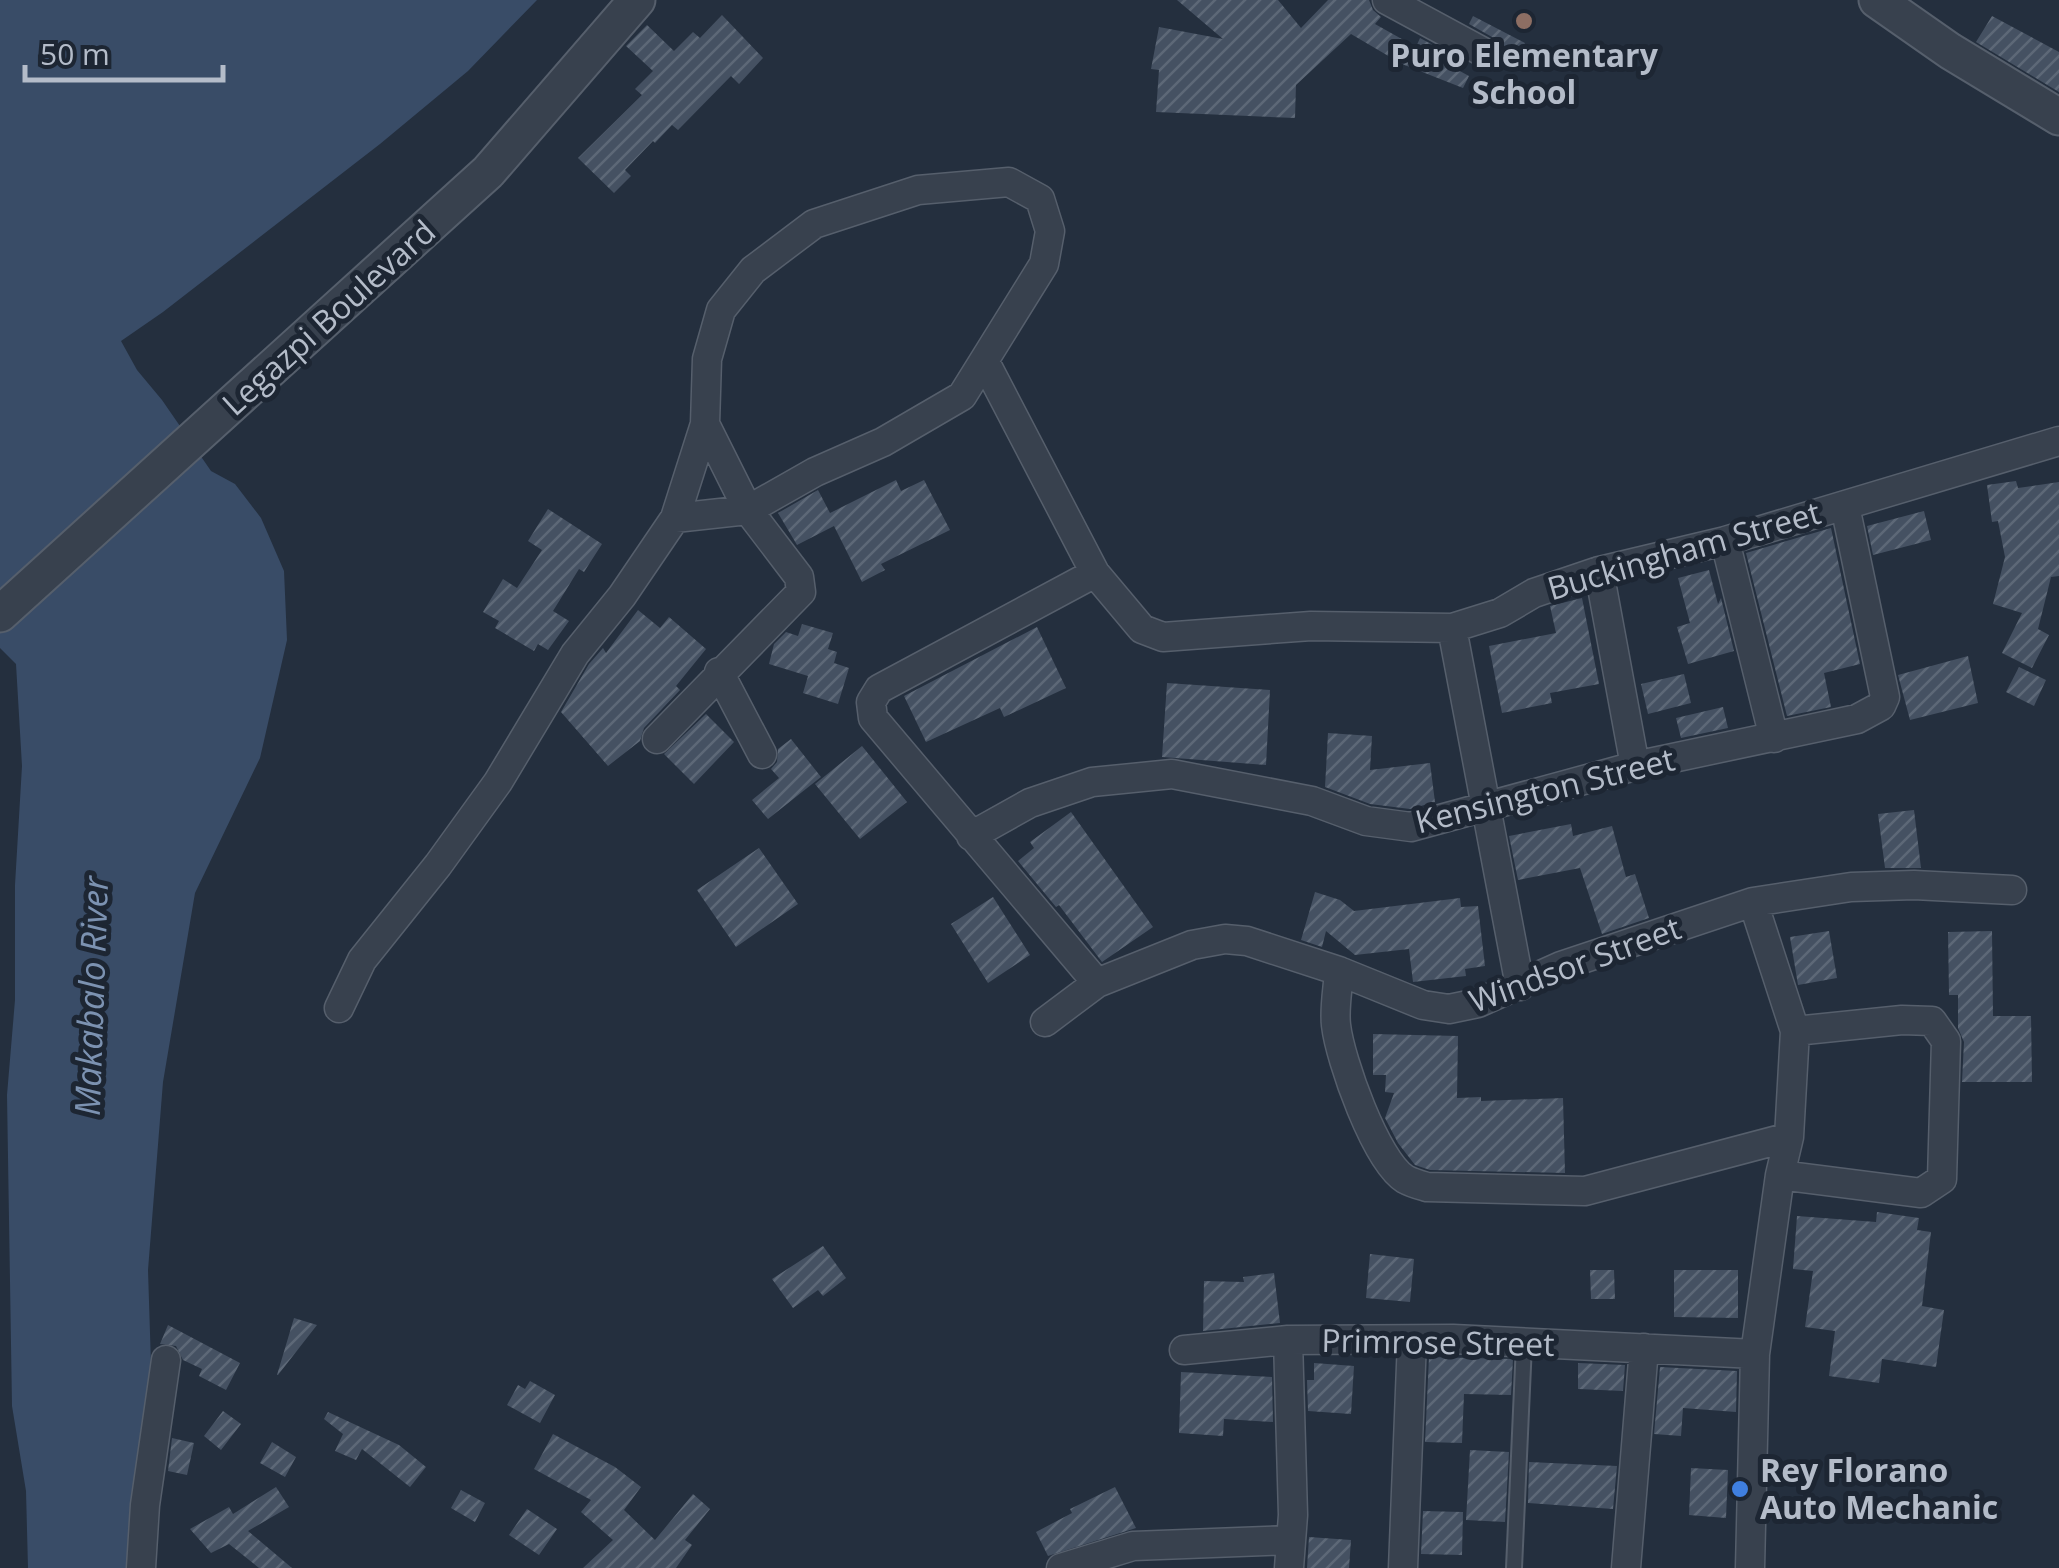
<svg xmlns="http://www.w3.org/2000/svg" width="2059" height="1568" font-family="'Open Sans',sans-serif">
	<defs>
		<pattern id="building-hatch" width="6" height="6" patternUnits="userSpaceOnUse" patternTransform="scale(2.5)"><rect width="6" height="6" fill="#455162"/><path d="M-1 1l2-2M0 6l6-6M5 7l2-2" fill="none" stroke="#5d6877"/></pattern>
	</defs>
	<rect width="100%" height="100%" fill="#242f3e"/>
	<!-- water -->
	<path fill="#394c67" d="M0,0H537L468,71L380,144L163,312L121,341L137,370L162,400L211,471L235,484L261,518L284,571L287,640L260,758L195,893L163,1082L148,1270L152,1396L134,1568H28L26,1491L12,1406L7,1095L15,1000V885L22,766L16,664L0,648Z"/>
	<!-- building -->
	<path fill="url(#building-hatch)" d="M1177,0H1278L1301,28L1328,0H1369L1373,10L1381,17L1375,24L1416,47L1420,38L1448,53L1445,63L1469,76L1463,88L1402,64L1351,34L1296,85L1295,118L1156,112L1159,70L1151,69L1159,27L1223,39Z
		M722,15L763,58L739,84L731,76L678,130L672,125L655,143L653,141L625,170L631,176L614,193L578,158L642,95L635,89L653,71L626,46L647,25L674,51L693,32L700,38Z
		M1473,16L1525,43L1515,61L1500,53L1498,44L1492,37L1469,24Z
		M1992,16L2059,52V92L1976,42Z
		M896,480L901,491L924,480L950,530L881,564L885,570L862,582L834,526L797,545L778,513L818,490L830,513Z
		M2016,481L2018,488L2059,482V576L2051,577L2038,629L2049,635L2032,668L2002,653L2022,613L1993,604L2005,557L1998,521L1992,522L1987,485Z
		M548,509L602,544L584,572L579,569L553,611L569,621L548,650L538,644L534,651L495,628L499,621L483,612L503,579L517,588L542,550L528,541Z
		M1924,511L1931,540L1873,555L1867,526Z
		M1831,528L1860,664L1824,673L1831,707L1787,716L1746,553Z
		M1709,570L1718,604L1721,598L1734,651L1688,664L1677,627L1690,623L1678,578Z
		M1582,598L1599,684L1550,693L1552,703L1502,713L1489,646L1556,633L1550,606Z
		M638,610L660,628L669,617L706,649L676,686L680,690L644,728L640,741L608,766L561,712L589,664L603,648L606,653Z
		M802,624L833,633L828,649L837,652L834,663L849,668L838,704L803,693L808,676L769,664L774,644L786,632L798,636Z
		M1037,627L1066,688L1004,717L1000,708L926,742L904,696Z
		M1968,656L1978,703L1910,720L1898,675Z
		M2019,667L2046,680L2034,706L2006,692Z
		M1684,674L1691,703L1648,714L1641,684Z
		M1167,683L1270,690L1266,765L1162,757Z
		M1723,707L1728,728L1681,738L1676,718Z
		M706,714L734,742L694,784L664,754Z
		M1328,733L1372,736L1370,770L1430,763L1435,802L1410,809L1370,804L1325,787Z
		M791,739L821,777L768,819L752,800L779,778L771,769L777,762L778,749Z
		M862,746L907,802L860,839L815,784Z
		M1914,810L1921,868H1885L1878,814Z
		M1071,812L1153,927L1102,962L1059,905L1056,907L1018,861L1034,848L1030,842Z
		M1571,824L1573,836L1612,826L1626,877L1635,874L1649,918L1602,934L1580,868L1518,880L1509,836Z
		M759,848L798,904L736,947L697,890Z
		M1315,892L1340,900L1354,911L1460,898L1461,907L1478,906L1485,966L1465,969L1466,976L1413,982L1409,949L1355,955L1326,931L1322,947L1301,940Z
		M993,897L1030,955L988,983L951,924Z
		M1829,931L1837,978L1798,985L1790,937Z
		M1992,931L1993,1016H2031L2032,1082H1962L1964,1042L1958,1028V995H1949L1948,932Z
		M1373,1034L1458,1036L1457,1098L1481,1097V1101L1563,1098L1565,1173L1430,1170L1415,1165L1398,1143L1385,1118L1394,1093L1385,1092L1386,1075H1373Z
		M1877,1212L1919,1218L1917,1230L1931,1232L1922,1306L1944,1310L1936,1367L1882,1359L1879,1383L1829,1376L1835,1331L1805,1327L1813,1271L1793,1269L1797,1216L1876,1222Z
		M823,1246L846,1278L823,1296L818,1290L793,1308L772,1279Z
		M1370,1254L1414,1259L1410,1302L1366,1298Z
		M1590,1270H1614L1615,1299H1591Z
		M1674,1270H1738V1318L1674,1317Z
		M1274,1273L1280,1323L1203,1331L1204,1281L1244,1282L1243,1277Z
		M294,1318L317,1325L278,1375H277Z
		M168,1325L240,1363L226,1390L199,1376L202,1369L183,1360L176,1346L160,1344Z
		M1429,1357L1513,1359L1511,1395L1464,1394L1462,1443L1425,1442Z
		M1314,1363L1354,1366L1351,1414L1308,1411L1307,1380H1314Z
		M1578,1363L1625,1365L1623,1391L1578,1389Z
		M1660,1367L1737,1371L1736,1412L1683,1408L1681,1436L1654,1434Z
		M1181,1372L1272,1377L1273,1422L1224,1419L1223,1436L1179,1433Z
		M530,1381L555,1395L540,1423L507,1405L518,1385L525,1389Z
		M223,1411L241,1424L221,1450L204,1436Z
		M328,1412L399,1445L426,1467L410,1487L362,1449L356,1460L335,1451L343,1434L324,1419Z
		M553,1434L615,1467L641,1487L624,1510L655,1540L693,1494L710,1509L685,1540L692,1545L676,1568H583L613,1540L581,1512L591,1500L534,1469Z
		M172,1438L194,1443L187,1475L168,1471Z
		M272,1442L296,1457L285,1477L260,1463Z
		M1470,1450L1509,1452L1505,1522L1466,1520Z
		M1529,1462L1617,1466L1613,1509L1528,1503Z
		M1691,1468L1728,1470L1726,1518L1689,1515Z
		M276,1487L289,1507L248,1531L292,1568H259L229,1544L211,1553L190,1529L229,1507L233,1514Z
		M1115,1487L1136,1528L1048,1556L1036,1532L1072,1513L1070,1509Z
		M461,1490L485,1503L475,1522L451,1508Z
		M527,1509L557,1529L539,1555L509,1535Z
		M1423,1511L1463,1512L1462,1555L1421,1554Z
		M1309,1537L1351,1540L1349,1568H1307Z"/>
	<g fill="none" stroke-linecap="round" stroke-linejoin="round">
		<!-- service casing -->
		<g stroke="#565f6c" stroke-width="18">
			<path id="service" d="M1514,1568L1524,1344"/>
		</g>
		<!-- minor casing -->
		<g stroke="#565f6c" stroke-width="31">
			<path id="minor" d="M1387,0L1483,52
				M985,362L1095,573L1142,629L1163,637L1311,626L1452,628L1500,613L1534,593L1599,571L1725,541L2059,441
				M1725,541L1774,738
				M1599,571L1635,766
				M1095,573L879,689L871,702L873,718L1097,983
				M1452,628L1520,986
				M719,672L762,754
				M657,739L801,592L799,577L748,510L705,424
				M971,836L1030,803L1092,782L1172,774L1312,801L1366,821L1411,827L1635,766L1857,719L1881,706L1885,697L1845,506
				M1339,971C1338,988 1334,1008 1336,1025C1340,1060 1376,1161 1405,1179C1412,1183 1420,1185 1427,1187L1585,1191L1789,1137
				M339,1008L362,960L438,865L498,782L575,654L622,596L675,518L705,424L707,359L721,310L753,270L814,224L918,190L1009,182L1040,199L1050,231L1044,264L962,396L883,442L815,472L748,510L675,518
				M1045,1022L1097,983L1192,945L1225,939L1247,941L1339,971L1423,1005L1449,1009L1478,1003L1561,966L1753,902L1851,887L1914,885L2012,890
				M1780,1175L1921,1193L1942,1179L1946,1041L1932,1021L1902,1020L1795,1031
				M1288,1340L1293,1515L1289,1568
				M1184,1350L1288,1340L1453,1339L1755,1354
				M141,1568L145,1505L166,1360
				M1061,1568L1133,1546L1290,1540
				M1403,1568L1412,1340
				M1626,1568L1644,1348
				M1750,1568L1755,1354L1780,1175L1789,1137L1795,1031L1753,902"/>
		</g>
		<!-- tertiary casing -->
		<g stroke="#565f6c" stroke-width="39">
			<path id="tertiary" d="M1877,0L1950,51L2059,117
				M0,614L488,172L637,0"/>
		</g>
		<!-- service -->
		<use href="#service" stroke="#38414e" stroke-width="14"/>
		<!-- minor -->
		<use href="#minor" stroke="#38414e" stroke-width="28"/>
		<!-- tertiary -->
		<use href="#tertiary" stroke="#38414e" stroke-width="35"/>
	</g>
	<!-- markers -->
	<circle fill="#8d6e63" stroke="#1d2633" stroke-width="4" cx="1524" cy="21" r="10"/>
	<circle fill="#3f7fe0" stroke="#1d2633" stroke-width="4" cx="1740" cy="1489" r="10"/>
	<g text-anchor="middle" stroke-width="10" stroke-linejoin="round" paint-order="stroke">
		<!-- poi labels -->
		<g font-size="32" font-weight="bold" fill="#b4bcc9" stroke="#1d2633">
			<text x="1524" y="67">Puro Elementary<tspan x="1524" dy="37">School</tspan></text>
			<text x="1760" y="1482" text-anchor="start">Rey Florano<tspan x="1760" dy="37">Auto Mechanic</tspan></text>
		</g>
		<!-- street labels -->
		<g font-size="32" fill="#b4bcc9" stroke="#1d2633">
			<text transform="translate(329 318) rotate(-42)" y="11">Legazpi Boulevard</text>
			<text transform="translate(1684 551) rotate(-16)" y="11">Buckingham Street</text>
			<text transform="translate(1545 791) rotate(-14)" y="11">Kensington Street</text>
			<text transform="translate(1575 965) rotate(-20)" y="11">Windsor Street</text>
			<text transform="translate(1438 1343) rotate(1)" y="11">Primrose Street</text>
		</g>
		<!-- water labels -->
		<g font-size="35" font-style="italic" fill="#7c92b1" stroke="#1d2633">
			<text transform="translate(92 996) rotate(-88)" y="12">Makabalo River</text>
		</g>
	</g>
	<!-- scale -->
	<path d="M25 65v15h198v-15" fill="none" stroke="#b4bcc9" stroke-width="5"/>
	<text x="40" y="65" font-size="30" fill="#b4bcc9" stroke="#1d2633" stroke-width="8" paint-order="stroke">50 m</text>
</svg>
